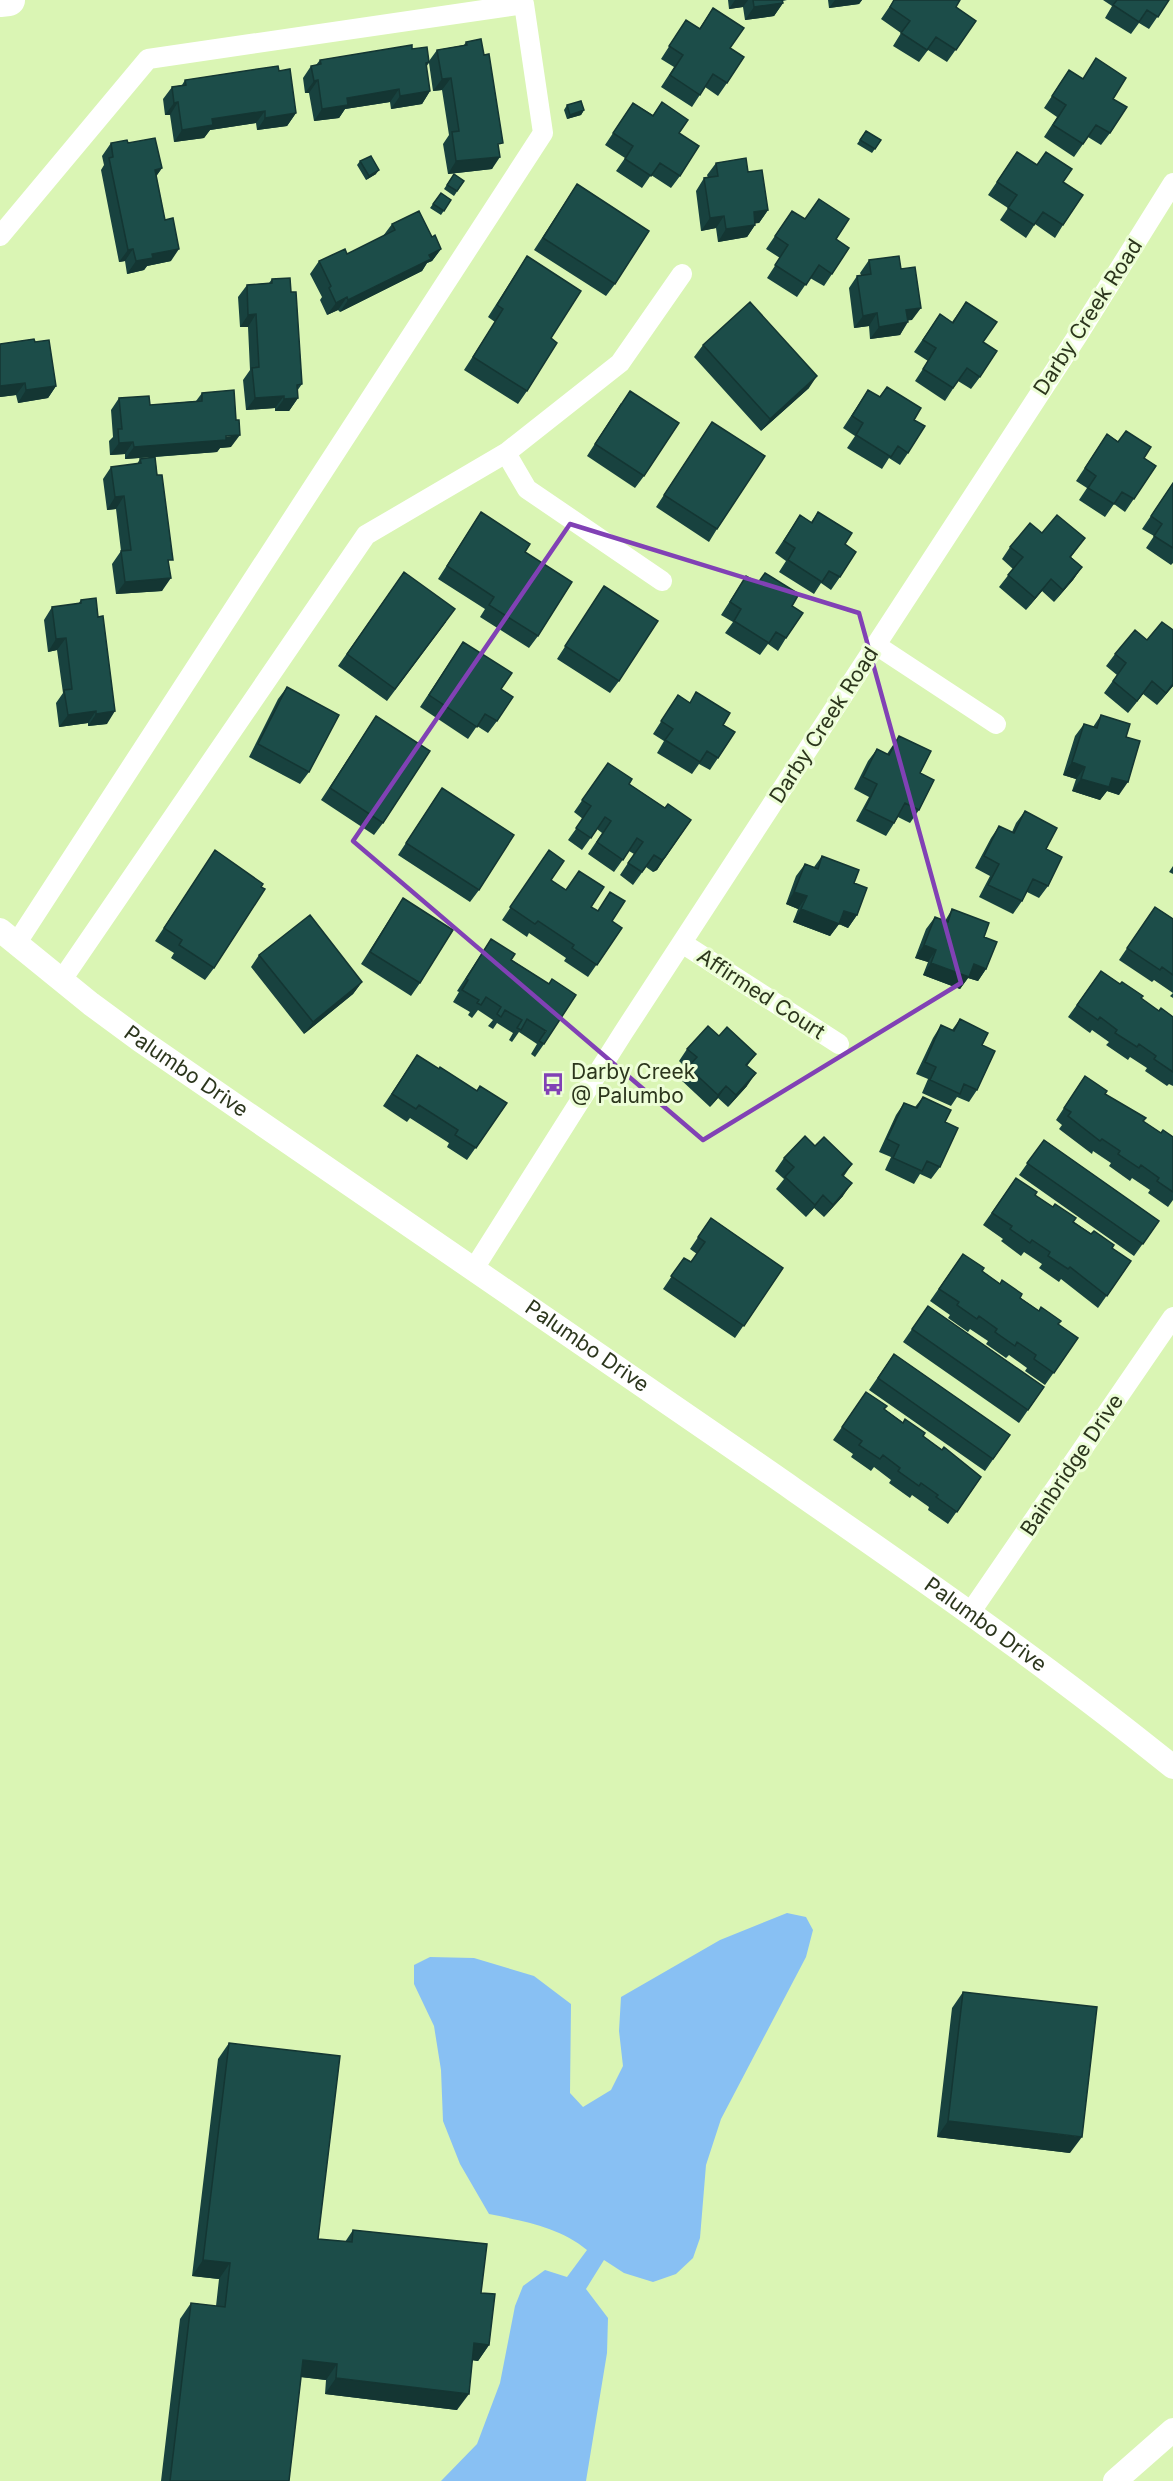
<svg xmlns="http://www.w3.org/2000/svg" width="1173" height="2481" font-family="Inter,sans-serif">
	<rect width="100%" height="100%" fill="#daf5b4"/>
	<!-- water -->
	<path fill="#88c0f3" d="M787,1913L806,1917L813,1930L806,1957L721,2119L706,2165L700,2238L693,2258L676,2274L653,2282L624,2273L604,2260L586,2289L608,2318L607,2353L586,2481H441L477,2444L500,2383L515,2306L523,2286L545,2270L567,2277L587,2250C560,2227 523,2221 489,2214L460,2164L443,2121L441,2070L434,2026L414,1984V1965L430,1957L474,1958L534,1976L571,2004L570,2093L583,2107L611,2090L623,2066L619,2031L621,1997L720,1940Z"/>
	<g fill="none" stroke-linecap="round" stroke-linejoin="round">
		<!-- minor -->
		<path stroke="#fff" stroke-width="20" d="M0,236L148,59L524,4L543,133L16,944
			M506,453L527,489L662,581
			M876,645L996,724
			M682,943L839,1044
			M61,981L366,535L506,453L620,363L682,274
			M475,1267L623,1033L1078,335L1173,183
			M970,1613L1173,1317"/>
		<!-- tertiary -->
		<g stroke="#fff" stroke-width="24">
			<path id="s1" d="M0,930L91,1004L140,1040C346,1180 552,1321 757,1464C898,1562 1040,1659 1173,1767"/>
			<path d="M1115,2481L1173,2430"/>
		</g>
		<!-- primary -->
		<path stroke="#fff" stroke-width="32" d="M0,1L9,0"/>
	</g>
	<!-- wall -->
	<path fill="#18423f" d="M728,0H787L783,1V3L774,16L745,20L743,7L729,9Z
		M828,0H862L859,4L829,8Z
		M894,0L956,7L976,21L947,62L928,50L919,62L893,46L901,33L881,19Z
		M1103,0H1169L1149,29L1139,23L1131,34L1105,18L1112,6Z
		M713,8L730,48L727,83L718,96L705,87L692,107L661,87L674,67L661,59L686,20L699,29Z
		M466,42L499,149L492,169L448,174L443,144L449,135L442,90L433,91L429,63L426,67L430,91L422,104L391,109L390,102L345,109L339,118L314,121L309,93H305L303,78L311,66L316,65L320,60L412,49L429,61L437,50L464,45Z
		M1069,70L1113,99L1110,133L1101,145L1088,137L1074,157L1044,137L1057,117L1044,108Z
		M279,71L296,113L287,126L257,130L256,123L210,130L204,138L174,142L170,115H165L163,99L172,87L182,85L185,80Z
		M662,102L679,133L680,176L671,188L651,175L642,188L616,171L625,158L605,145L633,103L653,115Z
		M567,105L584,110L581,115L567,119L564,110Z
		M866,131L881,140L872,153L857,144Z
		M111,143H128L162,168L156,176L171,261L147,266L144,270L127,274L125,261L119,262L101,170L104,165L102,156Z
		M1017,152L1063,182V225L1055,238L1035,224L1026,238L1000,220L1008,208L988,195Z
		M360,161L376,174L366,180L357,165Z
		M716,163L748,172L768,210L759,223H755V225L747,237L718,242L716,228L701,231L696,191L704,178H708L707,175Z
		M454,174L464,181L454,196L444,189Z
		M577,184L615,284L606,296L534,250Z
		M441,193L451,200L441,215L430,208Z
		M819,199L836,239L832,274L824,286L810,278L797,297L767,278L780,258L766,249L792,211L805,219Z
		M392,224L432,237L441,249L432,261L427,263L422,271L340,312L338,310L327,315L320,300L322,297L310,274L319,261L347,254L383,236Z
		M527,256V391L518,404L464,370L495,322L488,317Z
		M869,260L901,269L912,320H908L900,335L870,339L869,326L854,328L849,288L857,276L861,275L860,273Z
		M272,279L291,292L302,384L297,391L298,398L289,411H275V408L246,410L243,380L250,370L248,327H240L238,297L247,285L269,283Z
		M966,302L983,342L980,377L971,389L958,381L945,401L915,381L928,361L914,352L940,314L952,322Z
		M35,342L56,386L48,398L18,403L16,395L0,397V344Z
		M703,345L809,388L761,431L694,357Z
		M887,387L914,420L908,453L900,465L889,458L882,469L847,448L855,436L843,428L868,390L879,397Z
		M202,393L231,447L220,448L217,452L155,457L169,566L162,591L116,594L112,564L121,551L116,509L107,510L103,479L111,467L137,464L140,459L154,457L125,459V454L110,455L109,441L113,437L111,410L119,398L150,405L196,401Z
		M621,403L644,476L635,488L587,456Z
		M712,422L717,529L709,542L656,507Z
		M1107,434L1156,466L1125,512L1114,504L1105,517L1079,500L1087,488L1076,481Z
		M1173,483V563L1171,565L1146,548L1154,536L1142,529Z
		M481,512L538,636L529,648L480,617L485,609L438,579Z
		M818,512L845,544L840,577L831,590L821,583L814,594L779,572L786,561L775,553L800,515L811,522Z
		M1042,533L1085,538L1071,557L1082,567L1073,580L1054,602L1042,591L1026,610L999,587L1013,569L1002,559L1010,547Z
		M404,572L446,622L387,701L338,666Z
		M765,573L792,606L786,638L778,651L768,644L760,655L725,633L733,622L721,615L746,576L758,583Z
		M604,586L619,681L610,693L557,659Z
		M81,600L107,724L88,726V723L59,727L56,703L63,693L57,650L48,652L44,620L52,607L78,604Z
		M1147,640L1173,686L1157,705L1143,694L1128,713L1104,693L1117,675L1106,666L1115,654Z
		M463,642L501,689L497,721L488,733L477,726L468,739L420,707Z
		M287,687L309,772L300,784L249,757L278,699Z
		M678,695L723,725L718,758L710,770L699,764L692,774L657,753L664,741L653,734Z
		M1101,715L1126,737L1119,795L1107,791L1100,800L1072,791L1076,779L1063,775L1075,736L1084,724L1093,727Z
		M376,716L383,823L374,835L321,800Z
		M899,736L920,773L919,810L910,823L898,817L886,836L856,821L869,797L854,789L868,761L877,749L887,754Z
		M608,763L629,784L665,808L691,820L657,870L653,872L646,867L633,885L620,875L634,854L629,851L614,872L588,854L602,833L597,829L582,850L568,840L583,819L574,812Z
		M442,788L479,890L470,902L398,855Z
		M1025,811L1046,849L1048,886L1039,898L1027,892L1022,901L1013,914L979,897L990,876L975,868L991,838L999,826L1012,832L1016,823Z
		M549,850L551,880L622,928L588,977L564,961L566,958L529,933L527,937L502,920Z
		M822,856L854,883L857,915L848,928L839,924L830,936L793,922L798,909L786,904L796,876L805,864L814,867Z
		M207,863L214,968L205,980L171,958L174,953L155,941Z
		M1173,866V874L1169,872Z
		M403,898L420,983L411,996L361,964Z
		M1155,907L1173,919V998L1170,996L1173,993L1154,980L1152,982L1119,960Z
		M952,909L984,937L986,969L978,981L968,978L960,989L923,975L928,962L915,958L926,929L935,917L945,921Z
		M491,939L512,960L549,984L544,1044L535,1057L531,1054L537,1044L519,1032L512,1042L509,1040L513,1033L497,1023L493,1029L488,1026L493,1020L478,1010L472,1018L468,1015L470,1012L453,1002L459,992L457,991Z
		M259,955L362,982L353,994L304,1034L251,967Z
		M1101,971L1159,1011L1173,1017V1086L1169,1084L1167,1086L1145,1071L1147,1068L1130,1057L1128,1060L1106,1045L1109,1042L1092,1030L1090,1033L1068,1017Z
		M960,1019L982,1045L977,1090L969,1102L957,1097L951,1106L922,1093L928,1079L916,1074L933,1038L941,1025L952,1030Z
		M719,1036L756,1054L747,1066V1086L728,1107L718,1098L710,1107L680,1079L687,1069L679,1061L687,1049Z
		M417,1055L439,1069L477,1091L507,1103L467,1160L447,1147L449,1143L410,1118L407,1122L383,1106Z
		M1085,1076L1105,1094L1143,1121L1161,1133L1173,1137V1200L1168,1207L1148,1193L1150,1190L1132,1178L1130,1181L1109,1166L1111,1163L1093,1151L1092,1154L1059,1129L1062,1125L1056,1120Z
		M923,1097L945,1122L940,1167L931,1179L920,1174L914,1184L885,1170L891,1157L879,1152L896,1115L904,1103L915,1107Z
		M1044,1140L1159,1221L1134,1256L1019,1175Z
		M815,1146L852,1164L844,1176L843,1196L824,1217L814,1208L806,1217L776,1189L784,1179L775,1171L784,1158Z
		M1016,1178L1035,1195L1131,1261L1098,1308L1061,1279L1059,1282L1039,1268L1042,1264L1024,1252L1021,1256L1001,1241L1003,1239L983,1225Z
		M711,1218L783,1268L735,1338L663,1289L684,1258L691,1262L697,1254L690,1249Z
		M963,1254L982,1271L1078,1338L1045,1385L1025,1371L1027,1368L1009,1355L1006,1358L986,1344L988,1341L970,1329L968,1332L948,1318L950,1315L930,1301Z
		M928,1306L1044,1387L1019,1423L903,1342Z
		M894,1354L1010,1435L985,1471L869,1390Z
		M866,1392L884,1409L981,1477L948,1524L928,1510L929,1507L912,1495L910,1498L889,1483L891,1480L874,1467L871,1471L851,1457L853,1454L833,1440Z
		M963,1992L1070,2153L937,2137L952,2008Z
		M229,2043L318,2239L345,2242L353,2230L481,2293L489,2345L478,2361L472,2360L457,2410L325,2394L326,2380L301,2377L289,2481H161L180,2319L191,2303L216,2306L219,2279L192,2276L218,2059Z"/>
	<!-- shaded-wall -->
	<path fill="#143633" d="M735,0H748L743,7L729,9Z
		M835,0H862L859,4L829,8Z
		M783,3L774,16L745,20L754,7Z
		M451,78L442,90L433,91L442,79Z
		M318,80L309,93H305L314,81Z
		M399,89L390,102L345,109L339,118L314,121L322,109L347,98Z
		M430,91L422,104L391,109L400,96Z
		M178,102L170,115H165L174,103Z
		M584,110L581,115L567,119L570,115Z
		M265,111L256,123L210,130L204,138L174,142L182,130L212,119Z
		M296,113L287,126L257,130L265,118Z
		M500,157L492,169L448,174L456,161Z
		M162,168L153,181L155,170Z
		M379,170L376,174L366,180L369,176Z
		M768,210L759,223L745,225L754,212Z
		M724,216L716,228L701,231L710,218Z
		M755,225L747,237L718,242L726,229Z
		M133,249L125,261L119,262L128,250Z
		M179,249L171,261L147,266L144,270L127,274L136,261L152,254Z
		M441,249L432,261L427,263L422,271L340,312L348,300Z
		M347,297L338,310L327,315L336,303Z
		M921,308L912,320L898,322L906,310Z
		M877,313L869,326L854,328L863,316Z
		M256,314L248,327H240L248,315Z
		M908,322L900,335L870,339L879,327Z
		M817,376L809,388L761,431L770,419Z
		M25,383L16,395L0,397V386Z
		M56,386L48,398L18,403L26,390Z
		M284,396L275,408L246,410L255,398Z
		M298,398L289,411H275L284,399Z
		M240,435L231,447L220,448L217,452L125,459L134,447Z
		M133,442L125,454L110,455L119,443Z
		M124,496L116,509L107,510L115,497Z
		M1082,567L1073,580L1054,602L1063,590Z
		M171,578L162,591L116,594L125,582Z
		M1051,579L1042,591L1026,610L1035,598Z
		M66,638L57,650L48,652L56,639Z
		M1152,681L1143,694L1128,713Z
		M1173,684V686L1157,705L1166,693Z
		M96,711L88,723L59,727L68,715Z
		M115,711L107,724L88,726L96,714Z
		M1072,762L1085,767L1076,779L1063,775Z
		M1112,778L1128,782L1119,795L1107,791L1100,800L1072,791L1081,779Z
		M665,857L657,870L653,872L662,860Z
		M794,892L807,896L798,909L786,904Z
		M801,909L844,911L857,915L848,928L839,924L830,936L793,922Z
		M924,945L936,950L928,962L915,958Z
		M931,963L974,964L986,969L978,981L968,978L960,989L923,975Z
		M362,982L353,994L304,1034L313,1022Z
		M756,1073L747,1086L728,1107L736,1095Z
		M726,1086L718,1098L710,1107L718,1095Z
		M852,1183L843,1196L824,1217L833,1205Z
		M823,1195L814,1208L806,1217L815,1205Z
		M948,2121L1082,2137L1070,2153L937,2137Z
		M203,2260L230,2263L219,2279L192,2276Z
		M474,2343L489,2345L478,2361L463,2359Z
		M303,2360L337,2364L326,2380L292,2376Z
		M336,2378L469,2394L457,2410L325,2394Z"/>
	<!-- building -->
	<path fill="#1c4d49" stroke="#143633" stroke-width="1.5" d="M753,0H782L783,3L754,7Z
		M894,0H960L956,7L976,21L956,50L936,37L927,50L901,33L910,21L890,7Z
		M1117,0H1169L1158,17L1147,10L1139,22L1113,5Z
		M713,8L744,28L730,48L744,57L727,83L713,74L700,95L670,75L683,55L669,46L686,20L700,29Z
		M481,39L484,55L489,54L503,143L498,144L500,157L456,161L452,132L459,131L451,78L442,79L437,50L467,45L466,42Z
		M412,45V49L427,47L429,62L426,63L430,91L400,96L399,89L347,98L348,105L322,109L318,80L314,81L311,66L321,64L320,60Z
		M1096,58L1126,78L1113,99L1127,107L1110,133L1096,125L1083,144L1053,125L1066,105L1052,96L1069,70L1083,79Z
		M278,66L279,71L290,69L296,113L265,118V111L212,119L213,125L182,130L178,102L174,103L172,87L186,85L185,80Z
		M581,101L584,110L570,115L567,105Z
		M662,102L688,120L679,133L699,146L680,176L660,163L651,176L625,159L633,146L613,133L633,103L653,116Z
		M866,131L881,140L875,149L860,140Z
		M155,138L162,168L155,170L165,220L173,218L179,249L152,254L153,258L136,261L133,249L128,250L109,158L113,157L111,143L127,140L128,143Z
		M1017,152L1037,165L1046,152L1072,169L1063,182L1083,195L1063,225L1043,212L1034,225L1008,208L1017,195L997,182Z
		M371,156L379,170L369,176L360,161Z
		M746,158L748,172L762,170L768,210L754,212L755,225L726,229L724,216L710,218L704,178L718,176L716,163Z
		M454,174L464,181L457,191L447,185Z
		M577,184L649,231L615,284L543,238Z
		M441,193L451,200L444,211L433,204Z
		M819,199L849,219L836,239L849,248L832,274L819,265L806,285L775,265L788,245L775,236L792,211L805,219Z
		M419,211L432,237L435,235L441,249L429,255L431,259L348,300L347,297L336,303L329,288L331,286L319,261L345,249L347,254L395,230L392,224Z
		M527,256L581,291L551,338L557,343L527,391L473,357L503,309L497,305Z
		M899,256L901,269L915,267L921,308L906,310L908,322L879,327L877,313L863,316L857,276L871,274L869,260Z
		M290,278L291,292H296L302,384L297,385L298,398L284,399V396L255,398L252,368L259,367L256,314L248,315L247,285L272,283V279Z
		M750,302L817,376L770,419L703,345Z
		M966,302L997,322L983,342L997,351L980,377L967,368L953,388L923,369L936,348L923,340L940,314L953,323Z
		M34,339L35,342L49,340L56,386L26,390L25,383L0,386V344Z
		M887,387L921,408L914,420L925,426L908,453L898,446L891,457L856,435L863,423L852,416L868,390L880,397Z
		M234,390L236,420H239L240,435L226,436V440L134,447L133,442L119,443L118,429H122L119,398L149,396L150,405L202,401V393Z
		M630,391L679,423L644,476L595,444Z
		M712,422L765,456L717,529L664,495Z
		M1126,431L1151,447L1144,458L1156,466L1134,499L1122,492L1114,504L1088,488L1096,476L1085,468L1107,434L1118,442Z
		M155,457L157,475H162L173,560H168L171,578L125,582L121,551L131,550L124,496L115,497L111,467L141,463L140,459Z
		M1173,483V548L1154,536L1162,524L1151,516Z
		M481,512L530,544L525,552L572,582L538,636L489,605L494,597L447,566Z
		M818,512L852,533L845,544L856,552L840,577L829,571L822,582L788,560L795,548L784,541L800,515L812,523Z
		M1057,515L1085,538L1070,557L1082,567L1063,590L1051,579L1035,598L1008,575L1023,557L1010,547L1030,523L1042,533Z
		M404,572L455,609L395,689L347,654Z
		M765,573L799,594L792,606L803,613L786,638L776,632L769,643L734,621L741,609L730,602L746,576L758,583Z
		M604,586L658,621L619,681L565,646Z
		M96,598L98,617L103,616L115,711L96,714V711L68,715L64,690L72,689L66,638L56,639L52,607L81,603V600Z
		M1162,622L1173,630V684L1166,693L1152,681L1137,701L1113,681L1126,663L1115,654L1135,630L1147,640Z
		M463,642L512,673L501,689L513,697L497,721L485,714L477,727L429,695Z
		M287,687L339,715L309,772L258,744Z
		M696,692L730,713L723,725L735,732L718,758L707,751L700,762L665,740L673,729L661,721L678,695L690,703Z
		M1101,715L1130,724L1126,737L1140,741L1128,782L1112,778L1109,787L1081,779L1085,767L1072,762L1084,724L1097,728Z
		M376,716L430,751L383,823L330,788Z
		M899,736L931,751L920,773L934,780L919,810L905,803L894,823L865,809L877,784L863,777L877,749L889,755Z
		M608,763L632,779L629,784L665,808L668,804L691,820L665,857L662,860L654,855L642,872L628,863L643,842L637,838L623,860L597,842L611,821L605,817L591,838L576,828L591,806L582,800Z
		M442,788L514,835L479,890L406,843Z
		M1025,811L1057,828L1046,849L1062,857L1048,886L1033,879L1022,901L988,885L999,864L984,856L999,826L1014,833Z
		M215,850L263,884L261,887L265,889L214,968L179,945L182,940L164,928Z
		M549,850L564,861L551,880L566,890L579,871L604,887L591,907L598,911L610,892L625,901L612,921L622,928L597,965L572,948L574,945L538,921L535,924L510,907Z
		M822,856L859,870L854,883L867,888L857,915L844,911L839,924L801,909L807,896L794,892L805,864L818,869Z
		M403,898L453,930L420,983L370,952Z
		M1155,907L1173,919V975L1162,967L1160,970L1127,948Z
		M952,909L989,923L984,937L997,942L986,969L974,964L969,977L931,963L936,950L924,945L935,917L948,922Z
		M310,915L362,982L313,1022L259,955Z
		M491,939L515,954L511,960L549,984L552,979L576,995L544,1044L539,1041L546,1031L527,1019L521,1030L517,1028L522,1020L505,1010L501,1017L497,1014L501,1007L486,997L481,1005L477,1003L479,1000L462,990L468,980L466,979Z
		M1101,971L1120,984L1122,982L1143,996L1141,998L1159,1011L1161,1008L1173,1017V1072L1154,1059L1156,1056L1139,1044L1137,1047L1115,1033L1117,1030L1100,1017L1098,1020L1077,1005Z
		M960,1019L988,1033L982,1045L995,1051L977,1090L964,1084L960,1094L930,1080L936,1067L925,1062L941,1025L954,1031Z
		M708,1026L719,1036L727,1027L756,1054L746,1065L756,1073L736,1095L726,1086L718,1095L688,1067L697,1057L687,1049Z
		M417,1055L439,1069L440,1067L477,1091L480,1086L507,1103L476,1148L455,1135L458,1130L419,1105L416,1109L392,1094Z
		M1085,1076L1107,1091L1105,1094L1146,1118L1143,1121L1161,1133L1163,1130L1173,1137V1192L1157,1181L1159,1178L1141,1165L1139,1168L1118,1154L1120,1151L1102,1139L1100,1141L1068,1116L1071,1112L1064,1108Z
		M923,1097L951,1110L945,1122L958,1128L940,1167L927,1161L922,1171L893,1158L899,1145L887,1139L904,1103L917,1108Z
		M805,1136L815,1146L824,1137L852,1164L842,1175L852,1183L833,1205L823,1195L815,1205L785,1177L794,1167L784,1158Z
		M1044,1140L1159,1221L1143,1244L1027,1163Z
		M1016,1178L1037,1192L1035,1195L1053,1207L1055,1204L1076,1218L1073,1222L1091,1234L1094,1231L1114,1245L1112,1248L1131,1261L1107,1296L1070,1267L1068,1269L1048,1256L1050,1252L1032,1240L1030,1243L1010,1229L1012,1226L992,1213Z
		M711,1218L783,1268L744,1326L671,1276L684,1258L691,1262L705,1242L698,1237Z
		M963,1254L984,1268L982,1271L1000,1284L1002,1280L1022,1294L1020,1298L1039,1311L1041,1307L1061,1321L1058,1324L1078,1338L1054,1373L1034,1359L1036,1355L1017,1342L1015,1346L995,1332L997,1329L979,1316L977,1319L957,1305L959,1302L939,1289Z
		M928,1306L1044,1387L1028,1410L912,1329Z
		M894,1354L1010,1435L993,1459L878,1378Z
		M866,1392L887,1406L884,1409L903,1423L905,1419L925,1433L923,1436L942,1450L944,1447L981,1477L957,1512L936,1497L938,1495L921,1483L919,1486L898,1471L900,1468L883,1455L880,1459L859,1445L862,1441L842,1427Z
		M963,1992L1097,2007L1082,2137L948,2121Z
		M229,2043L340,2056L318,2239L352,2242L353,2230L487,2244L481,2293L495,2294L489,2345L474,2343L469,2394L336,2378L337,2364L303,2360L289,2481H170L191,2303L225,2307L230,2263L203,2260Z"/>
	<!-- marked area -->
	<path fill="none" stroke="#8141b5" stroke-width="4.5" stroke-linejoin="round" d="M570,524L859,613L961,983L703,1140L353,841Z"/>
	<!-- icons -->
	<defs>
		<g id="bus-bare" transform="scale(1.8)"><path d="M-5-6H5V4H4V6H2V4H-2V6H-4V4H-5ZM-3.5-4V0h7V-4ZM-3.5 1.2v1.5H-2V1.2ZM2 1.2v1.5H3.5V1.2Z" fill="#8141b5" stroke="#edfed7" stroke-width="2.5" paint-order="stroke"/></g>
	</defs>
	<g fill-rule="evenodd">
		<use href="#bus-bare" x="553" y="1084"/>
	</g>
	<g text-anchor="middle" stroke-width="6" stroke-linejoin="round" paint-order="stroke">
		<!-- street labels -->
		<g font-size="21" fill="#2c361d" stroke="#edfed7">
			<text transform="translate(1088 317) rotate(-57)" y="7">Darby Creek Road</text>
			<text transform="translate(824 725) rotate(-57)" y="7">Darby Creek Road</text>
			<text transform="translate(761 994) rotate(33)" y="7">Affirmed Court</text>
			<text dy="7" stroke="none"><textPath href="#s1" startOffset="234">Palumbo Drive</textPath></text>
			<text dy="7" stroke="none"><textPath href="#s1" startOffset="720">Palumbo Drive</textPath></text>
			<text transform="translate(1072 1465) rotate(-56)" y="7">Bainbridge Drive</text>
			<text dy="7" stroke="none"><textPath href="#s1" startOffset="1206">Palumbo Drive</textPath></text>
		</g>
		<!-- poi labels -->
		<g font-size="21" fill="#2c361d" stroke="#edfed7" text-anchor="start">
			<text x="571" y="1079">Darby Creek<tspan x="571" dy="24">@ Palumbo</tspan></text>
		</g>
	</g>
</svg>
